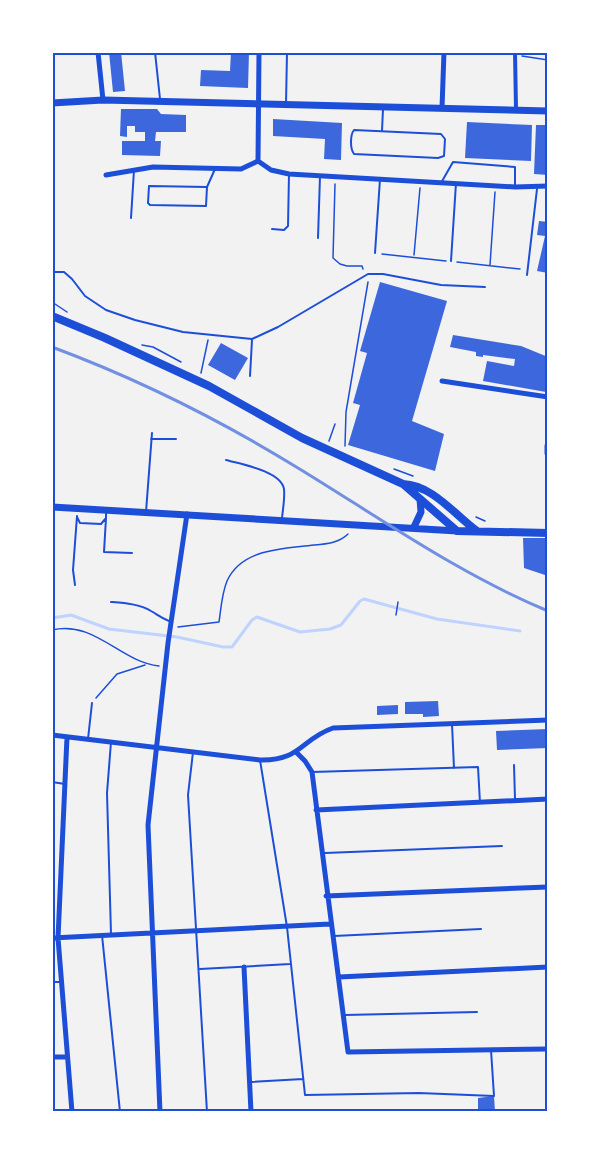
<svg xmlns="http://www.w3.org/2000/svg" width="600" height="1164" font-family="'Open Sans',sans-serif">
	<rect width="100%" height="100%" fill="#f2f2f2"/>
	<g fill="none" stroke-linecap="round" stroke-linejoin="round">
		<!-- stream -->
		<path stroke="#bfd3fe" stroke-width="3" d="M52,618L71,615L109,629L177,637L223,647H232L252,620L257,617L300,632L330,629L341,625L360,601L364,599L437,619L520,631"/>
	</g>
	<!-- building -->
	<path fill="#3d67dc" d="M109,52H121L125,91L113,92Z
		M231,52H249L248,88L200,86L201,70L230,71Z
		M121,109H157L161,114L186,115V132H156L155,141H161L160,156L122,155V141H145V132H135V126H127V137L120,136Z
		M273,119L342,123L341,160L324,159L325,139L273,136Z
		M467,122L532,125L531,161L465,158Z
		M536,125H548V175L534,174Z
		M539,221L548,222V273L537,271L545,236L537,235Z
		M380,282L447,301L412,421L444,434L435,471L348,445L360,405L353,403L367,353L360,351Z
		M453,335L521,346L548,357L546,392L483,381L487,361L514,366L515,359L483,355V357L476,356V352L450,347Z
		M221,343L248,358L235,380L208,365Z
		M523,538H548V576L524,568Z
		M438,701L439,716L423,717V714H405V702Z
		M398,705V714L377,715V706Z
		M548,729V748L497,750L496,731Z
		M494,1096L495,1112H478V1098Z"/>
	<g fill="none" stroke-linecap="round" stroke-linejoin="round">
		<!-- path -->
		<path stroke="#1d4ed8" stroke-width="1.5" d="M522,56L548,60
			M335,184L333,258L340,264L347,266H362L363,269
			M382,254L446,261
			M414,255L420,188
			M457,262L520,269
			M490,265L495,192
			M52,302L67,312
			M142,345L153,347L181,362
			M201,373L208,340
			M329,441L335,424
			M345,446L346,412L368,282
			M394,469L413,476
			M476,517L485,521
			M396,615L398,602
			M178,627L219,622C221,608 222,593 227,581C242,548 284,549 314,545C326,544 339,543 348,534
			M52,630C95,620 120,662 159,666
			M96,698L117,674L145,665"/>
		<!-- service -->
		<path stroke="#1d4ed8" stroke-width="2" d="M155,52L160,99
			M286,104L287,52
			M354,130L441,134L445,139L444,156L438,158L354,154C350,149 350,135 354,130Z
			M382,131L383,109
			M441,183L453,162L515,167V187
			M207,187L149,186L148,203L150,205L206,206L207,187L215,169
			M131,218L134,170
			M272,229L284,230L288,226L289,174
			M318,238L320,176
			M375,253L380,179
			M451,261L456,183
			M52,272H64L72,279L85,296L106,310L135,320L183,332L252,339L278,327L368,274H383L441,285L485,287
			M527,275L537,189
			M250,376L252,340
			M151,439H176
			M226,460C240,464 281,471 284,489C285,498 283,508 282,518
			M146,512L152,433
			M77,517L80,523L101,524L106,518V512
			M106,518L104,552L132,553
			M75,585L73,570L77,516
			M111,602C124,603 140,604 151,611C158,615 161,618 169,621
			M452,724L454,768
			M88,739L92,703
			M193,752L188,795L207,1112
			M260,760L287,927L305,1095L419,1093L494,1096L491,1050
			M514,765L515,799
			M312,772L478,767L480,803
			M52,782L65,784
			M325,853L502,846
			M111,934L107,793L111,742
			M102,935L120,1112
			M334,936L481,929
			M200,969L290,964
			M52,982H62
			M345,1015L477,1012
			M250,1082L303,1079"/>
		<!-- pedestrian -->
		<path stroke="#1d4ed8" stroke-width="4" d="M515,52L516,109"/>
		<!-- minor -->
		<path stroke="#1d4ed8" stroke-width="5" d="M98,52L103,100
			M442,108L444,52
			M258,161L271,170L289,174L515,187L548,186
			M258,161L259,52
			M106,175L153,167L241,169L258,161
			M442,381L548,397
			M52,735L260,760C301,761 301,739 333,728L548,720
			M67,737L58,938L72,1112
			M296,752L305,761L312,772L348,1052L548,1049
			M316,810L548,799
			M326,896L548,887
			M52,938L330,924
			M244,967L251,1112
			M339,977L548,967
			M52,1057H67
			M160,1112L148,825L168,643L187,514"/>
		<!-- tertiary -->
		<path stroke="#1d4ed8" stroke-width="7" d="M52,103L103,100L548,111
			M548,446V453
			M52,507L457,531
			M414,527L421,512L420,499"/>
		<!-- primary -->
		<path stroke="#1d4ed8" stroke-width="8" d="M52,316L105,338L209,386L302,438L403,484L457,531L548,533
			M403,484C432,485 454,514 477,531"/>
		<!-- rail -->
		<path stroke="#7290e2" stroke-width="3" d="M52,347C138,379 220,420 298,468C380,518 459,574 548,611"/>
	</g>
	<!-- border -->
	<rect width="600" height="1164" fill="none" stroke="#ffffff" stroke-width="108"/>
	<rect x="54" y="54" width="492" height="1056" fill="none" stroke="#1d4ed8" stroke-width="2"/>
</svg>
